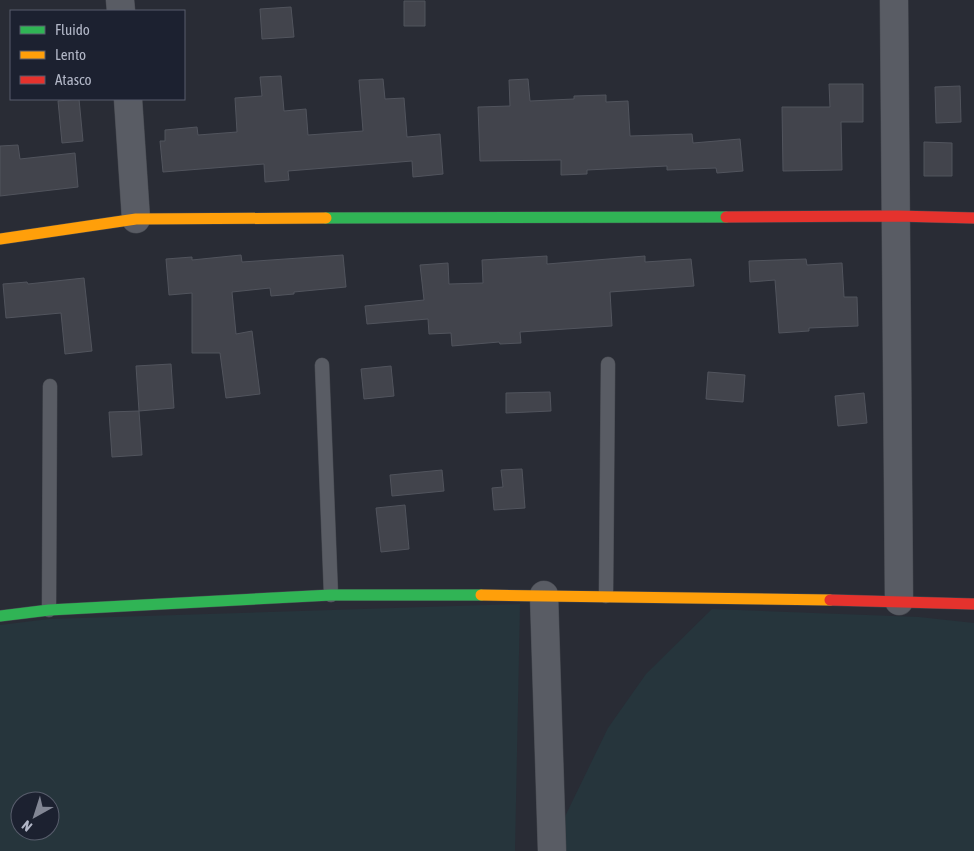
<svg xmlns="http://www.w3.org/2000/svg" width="974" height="851" font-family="'Asap Condensed',sans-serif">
	<rect width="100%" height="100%" fill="#292c35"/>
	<!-- green -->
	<path fill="#26353c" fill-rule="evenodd" d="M520,604L515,851H0V625L49,619ZM20,801H50V831H20Z
		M712,609L919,617L974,623V851H553L555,837L608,728L646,674Z"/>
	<!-- building -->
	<path fill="#42444c" stroke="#51545d" d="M404,1H425V26H404Z
		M291,7L294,37L262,39L260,9Z
		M281,76L284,111L306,109L308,135L363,131L359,80L383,79L385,99L404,98L407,137L440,134L443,174L413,177L412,161L288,171L289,180L265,182L264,164L163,172L160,141H165V130L197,127L198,135L237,132L235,98L262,96L260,77Z
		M528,79L530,101L574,99V96L606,95V102L628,101L630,136L692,134L693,143L740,139L743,171L717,173L716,168L667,170V166L587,170V174L561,175V160L480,161L478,107L510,106L509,80Z
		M829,84H863V122H841L842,170L783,171L782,107H830Z
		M960,86L961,122L936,123L935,87Z
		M79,99L83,141L62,143L58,101Z
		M924,142L952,143V176H924Z
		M18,145L20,159L75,153L78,187L0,196V146Z
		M241,255L242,262L343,255L346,287L294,292V294L271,296L270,288L232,292L236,334L252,331L260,394L226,398L220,353H192V293L169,295L166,259L192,257V260Z
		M547,256V264L645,256V262L691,259L694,286L610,292L612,326L520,332L521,343L500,344L499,342L452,346L451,333L429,334L428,319L367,324L365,306L424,300L420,265L448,263L449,284L483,283L482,260Z
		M806,259L807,265L842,263L844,297H857L858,326L809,328V331L779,333L775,280L750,282L749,261Z
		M84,278L92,351L65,354L61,313L6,318L3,284L27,282L28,284Z
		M171,364L174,408L139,411L136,366Z
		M391,366L394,396L364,399L361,369Z
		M708,372L745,375L743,402L706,399Z
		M550,392L551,411L506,413V393Z
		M864,393L867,423L838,426L835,396Z
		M139,411L142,455L112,457L109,412Z
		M522,469L525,508L494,510L492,488L503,487L501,470Z
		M442,470L444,491L392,496L390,475Z
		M405,505L409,549L381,552L376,508Z"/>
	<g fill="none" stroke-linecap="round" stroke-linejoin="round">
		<!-- lane casing -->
		<g stroke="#45484f" stroke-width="15">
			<path id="lane" d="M322,365L331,595
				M606,596L608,364
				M49,610L50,386"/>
		</g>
		<!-- street casing -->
		<g stroke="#45484f" stroke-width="29">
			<path id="street" d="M120,0L121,11
				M894,0L899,601
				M128,99L136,219
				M544,595L552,851"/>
		</g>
		<!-- fast casing -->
		<g stroke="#45484f" stroke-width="12">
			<path id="fast" d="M326,218L726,217
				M0,616L49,610L331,595H481"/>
		</g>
		<!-- slow casing -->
		<g stroke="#45484f" stroke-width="12">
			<path id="slow" d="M0,239L136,219L326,218
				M481,595L830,600"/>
		</g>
		<!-- jam casing -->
		<g stroke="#45484f" stroke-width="12">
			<path id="jam" d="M726,217L897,216L974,218
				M830,600L974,604"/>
		</g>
		<!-- lane -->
		<use href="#lane" stroke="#595c64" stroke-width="14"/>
		<!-- street -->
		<use href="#street" stroke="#595c64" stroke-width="28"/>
		<!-- fast -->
		<use href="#fast" stroke="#30b455" stroke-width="11"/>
		<!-- slow -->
		<use href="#slow" stroke="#ff9f0a" stroke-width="11"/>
		<!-- jam -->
		<use href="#jam" stroke="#e5322d" stroke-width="11"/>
	</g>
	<!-- legend -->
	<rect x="10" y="10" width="175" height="90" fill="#1c2130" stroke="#585d6c"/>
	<rect x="20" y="26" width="25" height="8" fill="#30b455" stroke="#585d6c"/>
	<text x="55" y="35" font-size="15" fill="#b2b7c7">Fluido</text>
	<rect x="20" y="51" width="25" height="8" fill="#ff9f0a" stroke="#585d6c"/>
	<text x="55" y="60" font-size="15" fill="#b2b7c7">Lento</text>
	<rect x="20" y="76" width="25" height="8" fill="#e5322d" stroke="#585d6c"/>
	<text x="55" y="85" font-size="15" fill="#b2b7c7">Atasco</text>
	<!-- north arrow -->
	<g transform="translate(35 816) rotate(219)"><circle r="24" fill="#1c2130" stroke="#585d6c"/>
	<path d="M0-4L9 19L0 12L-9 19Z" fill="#828694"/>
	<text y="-8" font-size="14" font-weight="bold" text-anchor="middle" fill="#b2b7c7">N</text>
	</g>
</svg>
